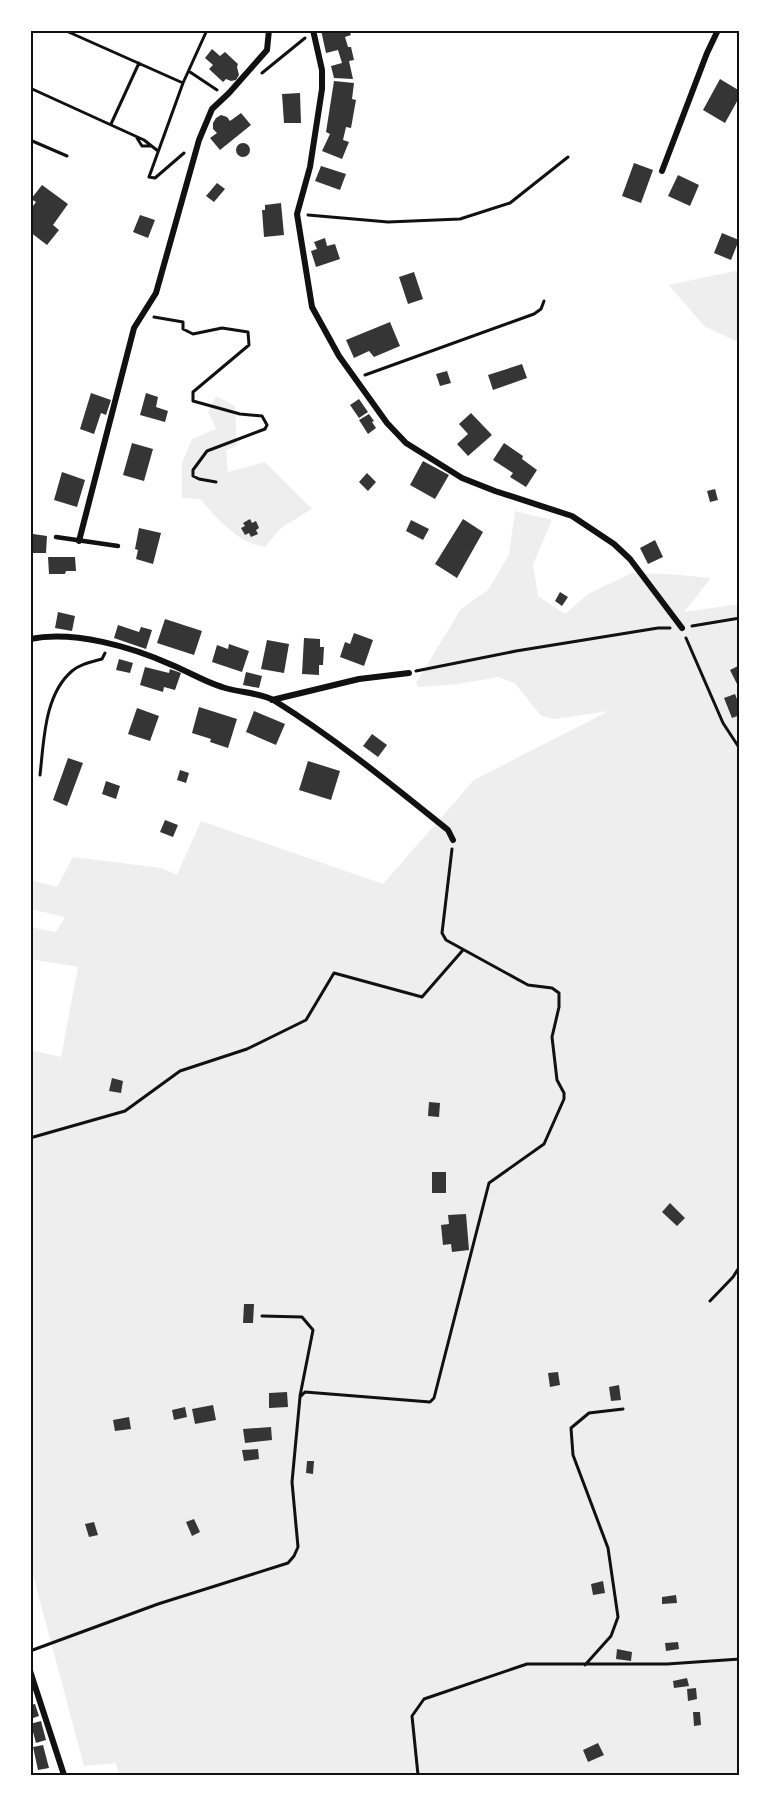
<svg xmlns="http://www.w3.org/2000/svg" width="770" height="1805" font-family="'Archivo Narrow',sans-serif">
	<rect width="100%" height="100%" fill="#fff"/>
	<!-- green -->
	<path fill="#eee" d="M740,270V343L704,326L669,285Z
		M216,396L235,406L237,446L226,450L228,472L265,462L312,509L281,528L265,547C237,543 218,519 200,499L182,498V463L192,439L216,429L208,412Z
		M515,511L552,520L533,565L538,596L565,614L588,594L632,573L669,574L711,578L684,612L740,604V1775H119L116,1763L84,1766L30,1564V1050L61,1057L78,967L30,959V927L56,932L65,917L30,909V880L57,887L73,857L161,868L177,875L201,821L383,884L474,780L609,711L555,719L541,716L515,683L498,677L458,684L418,687L416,683L461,609L488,590L509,555Z"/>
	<!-- building -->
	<path fill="#353535" d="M321,30H349L351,35L345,37L348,47H351L354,60L349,61L353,79L334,78L331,66L342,63L338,50L326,53Z
		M212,49L220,56L225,52L238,64L237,67L239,75L236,80L231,81L226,79L223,82L209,69L213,65L205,58Z
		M720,79L740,91V96L725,123L703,110Z
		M334,81L354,83L352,99L356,100L351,128L346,127L343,140L349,142L342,159L322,151L330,134L326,132Z
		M300,93L301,123H284L282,94Z
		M241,113L251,125L220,150L210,138L217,133L213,129V123L216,118L221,115L227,117L230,121Z
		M236 150a7 7 0 1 1 14 0a7 7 0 1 1-14 0Z
		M634,163L653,170L641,203L622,196Z
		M321,166L346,174L340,190L315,181Z
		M678,175L699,185L690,206L668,196Z
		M217,183L225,189L214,202L206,196Z
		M42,185L68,204L53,225L59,230L47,245L30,232V210L36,202L31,199Z
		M281,203L284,235L264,237L262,210H265V205Z
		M140,215L155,220L148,238L133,232Z
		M722,233L739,240L731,260L714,253Z
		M325,238L327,246L335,244L340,259L316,267L311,251L317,249L314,242Z
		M414,272L423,299L408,304L399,277Z
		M390,322L400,346L374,357L369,351L354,358L346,340Z
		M522,364L527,378L493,390L488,375Z
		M447,371L451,383L440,386L436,374Z
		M91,393L111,400L106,415L101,413L94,434L80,429Z
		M146,393L158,397L156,407L168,411L165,422L140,415Z
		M359,399L368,412L359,418L350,405Z
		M471,413L492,435L468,456L457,444L468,434L459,424Z
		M369,414L374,421L372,422L376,428L368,434L359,420Z
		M132,443L153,449L144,481L123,475Z
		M504,443L523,456L522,459L537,470L526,487L510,477L513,473L493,460Z
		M423,461L449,475L435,499L410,485Z
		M62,472L85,480L77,507L54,500Z
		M367,473L376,482L368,491L359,482Z
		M715,489L718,500L710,502L707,491Z
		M250,519L252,523L256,521L259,528L256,530L258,534L251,537L249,533L245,535L241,528L245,526L243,523Z
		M463,519L483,532L457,578L435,564Z
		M411,520L429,529L423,540L406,531Z
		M30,528L33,534L47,536L46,553H33L30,555Z
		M139,528L161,533L153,564L136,559L138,550L135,549Z
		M655,540L663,557L648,564L640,548Z
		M48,557H75L76,571H66L65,574H49Z
		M560,592L568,597L562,606L555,601Z
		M58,612L75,616L72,631L55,628Z
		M165,619L202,631L194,655L157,643Z
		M118,625L139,632L141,627L152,630L146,649L114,638Z
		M354,633L373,640L364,666L340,657L345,642L350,644Z
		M304,638L320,639V647H324L323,665H319V675L302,674Z
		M267,640L289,644L284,673L261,669Z
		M229,644L249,651L242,672L212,662L217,645L228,649Z
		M119,659L133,663L130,673L116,670Z
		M740,665V682L737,684L730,670Z
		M145,667L169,673L170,669L181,673L175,690L164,687L163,692L140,685Z
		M246,672L262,676L259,688L243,685Z
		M735,694L740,707V715L732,718L724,698Z
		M199,707L237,719L228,748L210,742L211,739L192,733Z
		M137,708L159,716L150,741L128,734Z
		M254,711L285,724L276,745L246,732Z
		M372,734L387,745L378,757L363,746Z
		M68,758L83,763L67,806L53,800Z
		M308,761L340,771L331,800L299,790Z
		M180,770L189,773L186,783L177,780Z
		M106,781L120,786L116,799L102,794Z
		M165,820L178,825L173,837L160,832Z
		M112,1078L123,1081L121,1093L109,1091Z
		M429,1102L440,1103L439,1117L428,1116Z
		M432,1172H446V1193H432Z
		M670,1203L685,1218L677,1226L662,1212Z
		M466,1214L469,1250L452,1252L451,1244L443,1245L441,1225L449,1224L448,1215Z
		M244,1304H254L253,1323H243Z
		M558,1372L560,1385L550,1387L548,1373Z
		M619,1385L621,1400L611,1401L609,1387Z
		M287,1392L288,1407L269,1408V1393Z
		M213,1405L216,1420L195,1424L192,1409Z
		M185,1407L187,1417L174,1420L172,1410Z
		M129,1417L131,1429L115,1431L113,1420Z
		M271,1427L272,1440L245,1443L243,1429Z
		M258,1449L259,1459L244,1461L242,1450Z
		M307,1461H314L313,1474L306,1473Z
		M194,1519L200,1532L192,1536L186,1522Z
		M94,1522L98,1535L89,1537L85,1524Z
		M603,1581L605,1593L593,1595L591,1584Z
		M676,1595L677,1603L662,1604V1597Z
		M678,1642L679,1649L666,1651L665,1643Z
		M617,1649L632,1652L631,1661L616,1659Z
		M687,1678L689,1686L674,1688L673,1681Z
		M696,1688L697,1699L688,1701L687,1689Z
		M35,1704L39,1716L30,1719V1705Z
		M693,1712H700L701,1725L694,1726Z
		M41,1721L46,1740L36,1743L33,1732L30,1733V1724Z
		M598,1743L604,1755L588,1762L583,1750Z
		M43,1745L49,1768L38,1770L33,1747Z"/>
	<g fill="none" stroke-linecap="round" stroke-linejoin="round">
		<!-- path -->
		<path stroke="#111" stroke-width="3" d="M64,30L183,83
			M190,72L217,90
			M262,73L305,38
			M30,88L144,140L158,151
			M111,124L139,63
			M137,138L142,146H150
			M30,140L67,156
			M184,153L155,178L149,177L183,83L207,30
			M308,215L388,222L460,219L510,203L568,157
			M154,317L183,322V329L193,334L222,328L248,332L249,345L193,392V401L240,414L262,416L267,425L265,429L207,451L193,470V476L199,479L216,482
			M365,375L534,314L541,309L544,301
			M692,626L740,618
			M686,638L723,723L740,749
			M416,671L516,651L658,628H670
			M40,775C44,741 44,695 72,671C80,664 91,662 102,659L105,653
			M30,1138L125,1111L180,1071L247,1049L306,1020L334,973L422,997L463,950
			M710,1301L733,1277L740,1266
			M262,1316L302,1317L313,1330L300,1396
			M30,1651L158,1604L288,1563L294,1556L298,1547L292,1482L300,1397L305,1392L430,1402L434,1398L489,1183L544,1144L564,1099V1093L557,1080L552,1037L559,1007V993L552,988L528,985L446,940L442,933L452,849
			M585,1665L611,1636L618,1617L608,1548L573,1455L571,1428L589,1413L623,1409
			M418,1775L412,1716L424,1699L527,1664H667L740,1659"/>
		<!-- service -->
		<path stroke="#111" stroke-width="4.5" d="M56,537L118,546"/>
		<!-- minor -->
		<path stroke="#111" stroke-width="6" d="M313,30L322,70V89L310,167L297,214L312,307L339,356L387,423L406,443L462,478L495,491L572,516L614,544L630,559L682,628
			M662,171L707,53L718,30
			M79,541L134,328L156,293L199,140L212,109L229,93L267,50L269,30
			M30,639C74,630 132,647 172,665C189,672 205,682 222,687C239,693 260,692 275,701C336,739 392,785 448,830L453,840
			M272,700L359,679L409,673
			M30,1671L64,1775"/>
	</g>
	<!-- border -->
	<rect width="770" height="1805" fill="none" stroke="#ffffff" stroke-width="63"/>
	<rect x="32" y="32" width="706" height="1742" fill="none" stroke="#111" stroke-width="2"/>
</svg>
